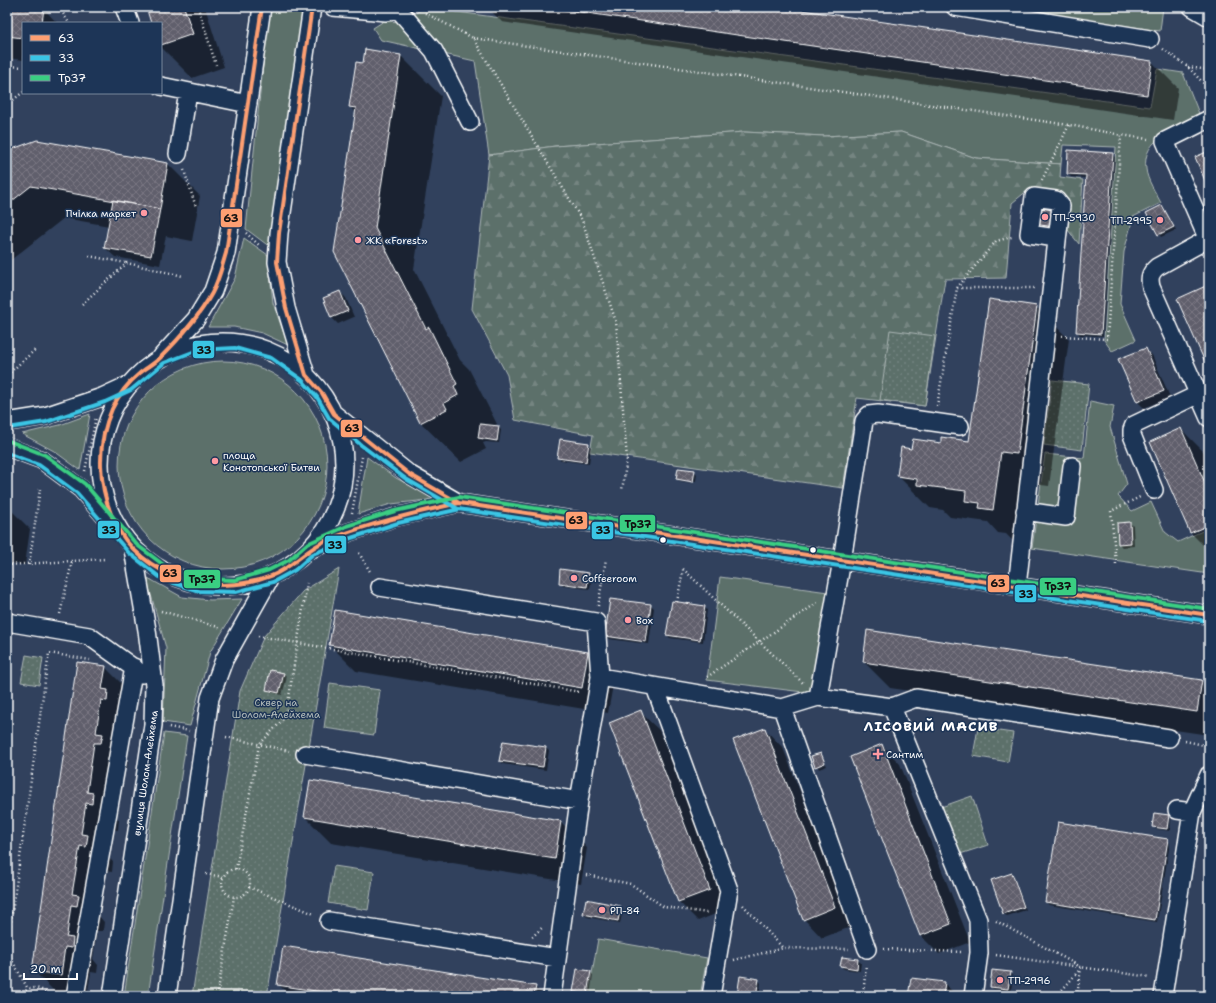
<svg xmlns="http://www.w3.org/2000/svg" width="1216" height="1003" font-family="'Shantell Sans',sans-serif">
	<defs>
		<pattern id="forest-firs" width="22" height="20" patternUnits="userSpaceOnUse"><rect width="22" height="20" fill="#5b6f6b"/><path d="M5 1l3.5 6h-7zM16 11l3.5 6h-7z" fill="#748581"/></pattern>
		<pattern id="park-dots" width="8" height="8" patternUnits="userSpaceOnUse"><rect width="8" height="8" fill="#5b6f6b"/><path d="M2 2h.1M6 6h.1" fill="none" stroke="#748581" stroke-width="1.8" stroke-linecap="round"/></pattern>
		<pattern id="building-cross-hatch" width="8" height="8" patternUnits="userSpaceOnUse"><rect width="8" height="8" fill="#615e6c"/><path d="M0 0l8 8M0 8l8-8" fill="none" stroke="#797682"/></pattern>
	</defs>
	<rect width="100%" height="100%" fill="#31415d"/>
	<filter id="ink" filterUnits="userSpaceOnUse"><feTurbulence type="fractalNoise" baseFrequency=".025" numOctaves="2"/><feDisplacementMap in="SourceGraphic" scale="8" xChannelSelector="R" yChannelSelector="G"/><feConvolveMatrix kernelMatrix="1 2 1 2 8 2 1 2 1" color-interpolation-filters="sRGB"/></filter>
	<g filter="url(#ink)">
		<!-- grass -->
		<path fill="#5b6f6b" stroke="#adb7b5" d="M269,7H312L270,247L246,229Z
			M424,7H450V11L1150,107L1157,69L1183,73L1200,116C1178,128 1141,138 1146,169C1147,180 1156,193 1161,203L1133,217L1124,252L1120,304L1136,340L1112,351L1104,340L1116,147L1063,145L1061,164L976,158L901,132L824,136L744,132L555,146L489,155L475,61L381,40L373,28L384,21L404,22Z
			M1005,7H1163L1160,31Z
			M244,238L268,255L273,303L288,345L262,333L234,327H208L235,278Z
			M119 465a104 104 0 1 1 208 0a104 104 0 1 1-208 0Z
			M1090,401L1114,406L1110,427L1127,484L1118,496L1132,511L1151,502L1165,532L1178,542L1209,528V574L1032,548L1045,454L1084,458Z
			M90,414L80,470L54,451L22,434L60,425Z
			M367,457L396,478L436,499L391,504L358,514Z
			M146,577L182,597L210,600L242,599L210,652L190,726L163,722L166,648Z
			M720,577L828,592L811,693L707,680Z
			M164,733L187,736L148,996H124Z
			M598,939L707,958L700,996H588Z"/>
		<!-- forest -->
		<path fill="url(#forest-firs)" stroke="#adb7b5" d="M744,132L824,136L901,132L976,158L1061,164L1060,177L1083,180L1079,244L1068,230L1064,195L1028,190L1012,203L1006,278L945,279L925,406L857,398L843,488L590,452L593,435L515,420L507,375L472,309L489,155L555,146Z"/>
		<!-- park -->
		<path fill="url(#park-dots)" stroke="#adb7b5" d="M890,330L935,336L925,406L880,400Z
			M1052,380L1089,384L1082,450L1044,445Z
			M339,569L267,996H192L240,691L264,636L303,591Z
			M26,655L43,658L39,685L21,682Z
			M330,683L380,690L374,735L324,728Z
			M978,728L1013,733L1008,762L973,756Z
			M972,796L988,845L957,855L941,807Z
			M334,866L374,872L368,910L328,903Z"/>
		<!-- shadow -->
		<path fill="#0007" d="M7,7L44,9L57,23H23V60L7,58Z
			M147,7H205L224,67L192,78L161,47V23H152Z
			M487,7H775L1152,62L1178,88L1173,120L502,22Z
			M401,56L441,96L414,269L460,360L469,369L497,424L492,427H498L501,430L499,443L486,442L483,443L486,449L461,462L420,422L335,252L356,113L350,107L364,64Z
			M7,152L168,164L200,196L192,241L166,236L160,265L115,257L105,248L109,226L64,218L7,263Z
			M1112,154L1115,157L1103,336L1080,335L1077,332L1087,178L1071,177L1068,174Z
			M1162,206L1176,230L1161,237L1159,234Z
			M1057,212L1058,230L1037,226L1034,224Z
			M340,292L346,298L354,317L338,324L332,318Z
			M1036,307L1069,339L1049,486L1033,484L1025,542L1013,541L1006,534L998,533L988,522L950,517L943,510L930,508L898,476L912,450L941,444L970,442Z
			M1145,349L1152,355L1170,397L1144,408L1138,402L1120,359Z
			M1181,429L1209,457V551L1191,533L1152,442Z
			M588,444L591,447L589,464L561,460L558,458Z
			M694,471L697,474L696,481L679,478V480L696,484L680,481L677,479Z
			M7,506L30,529L25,565L7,563Z
			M1130,523L1133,526L1134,546L1122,547L1119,544Z
			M561,570L589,574L592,576L590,589L563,586L560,583Z
			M651,605L654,608L649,644L609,639L606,636Z
			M704,607L707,610L703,642L670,638L667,635Z
			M330,645L588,653L614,679L608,713L356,671Z
			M864,662L1201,680L1209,688V735L890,688Z
			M105,667L131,693L128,711L134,717L133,726L126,725L122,755L128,761L127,769L120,768L114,815L119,820L118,830L111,829L107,856L113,862L112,872L105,871L99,916L104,922L103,931H97L93,959L98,965L97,973L91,972L87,996H59L33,970Z
			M271,671L284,674L287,677L282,695L270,692L267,689Z
			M640,712L659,730L728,909L698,921L679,902L610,723Z
			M765,729L783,748L853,926L822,938L804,919Z
			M504,742L546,748L549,751L546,770L503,764L501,761Z
			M882,745L900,764L970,942L939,954L921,936Z
			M820,754L827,766L819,769L813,757Z
			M311,781L561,822L587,848L581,884L331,843L305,817Z
			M1168,816L1171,819L1170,831L1156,829L1153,826Z
			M1167,840L1170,843L1157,922L1049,905L1046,902Z
			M1011,874L1014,877L1026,910L1007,916L1004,914Z
			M620,907L623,910L620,923L587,917L584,914Z
			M842,958L858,960L861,963L860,971L844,969L841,966Z
			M590,972L593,975L590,996L577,994L574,991Z
			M1010,973L1013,976L1011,992L993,989L991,987Z
			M758,980L761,983L759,996H738Z
			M944,983L957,996H909Z
			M278,984L535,987L544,996H290Z"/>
		<!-- building -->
		<path fill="url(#building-cross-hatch)" stroke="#fff" d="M7,7L44,8L42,23H23V38L7,36Z
			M146,7H184L193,34L161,45V23H151Z
			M546,7H781L1152,61L1147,95Z
			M365,49L401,55L375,228L426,329L429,327L457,384L454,386L458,395L444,403L447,409L420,423L334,252L356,108L349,107L356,62L363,63Z
			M37,140L168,163L160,209L31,186L7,205V151Z
			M1068,150L1113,153L1101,334L1076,332L1086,175L1067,174Z
			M1209,151V190L1195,157Z
			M113,200L160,209L151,256L104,248Z
			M1162,205L1174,227L1158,235L1146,213Z
			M1036,207L1058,211L1055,227L1033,224Z
			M1208,285L1209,287V371L1177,299Z
			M340,291L348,311L331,318L323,298Z
			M989,299L1037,306L1017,454L1001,452L993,510L979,508L980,503L965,501L966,491L917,485V479L897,476L901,447L911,449L913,439L941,443V437L969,441Z
			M1146,348L1164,391L1137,402L1118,359Z
			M480,424L499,426L497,441L478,438Z
			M1181,428L1209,492V525L1190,533L1150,442Z
			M560,439L589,443L586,462L557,458Z
			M678,468L695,470L693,482L676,479Z
			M1130,522L1131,543L1118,544L1117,523Z
			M560,569L589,573L587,587L559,583Z
			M610,599L651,604L646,642L605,636Z
			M672,601L705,606L700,640L666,635Z
			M335,610L588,652L582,688L329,645Z
			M867,630L1202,680L1197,712L863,662Z
			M77,662L106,666L102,689L108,690L107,701L101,700L96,733L103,734L101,743H94L87,792L93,793L92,804L86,803L81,834L88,835L86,847L80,846L72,894L79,895L77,906L71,905L67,934L66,937L73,938L72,948L65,947L61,975L32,971Z
			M270,670L284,673L279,693L266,690Z
			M641,710L710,890L678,902L609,723Z
			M765,728L835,907L803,920L733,740Z
			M503,741L546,747L543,767L499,761Z
			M882,744L951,924L920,936L850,757Z
			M821,753L825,763L815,767L811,756Z
			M310,780L561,821L555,859L304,817Z
			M1154,813L1169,815L1167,829L1152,827Z
			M1058,822L1168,839L1155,920L1045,902Z
			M1012,873L1024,907L1003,914L991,880Z
			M586,899L621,906L618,921L583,914Z
			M283,946L536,986L534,996H348L277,985Z
			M842,957L858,959L857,969L840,966Z
			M577,969L591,971L587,994L573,992Z
			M992,970L1011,972L1008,989L990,987Z
			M740,976L759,979L756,996H737Z
			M911,978L945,982L943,996H908Z"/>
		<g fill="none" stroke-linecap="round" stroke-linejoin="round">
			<!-- minor casing -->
			<g stroke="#fff" stroke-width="20">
				<path id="minor" d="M124,7L130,23
					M333,7L386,12L401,7
					M955,7L1150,39
					M1192,7L1209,17
					M398,9L434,51L470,122
					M161,86L248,104
					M1209,119L1165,141L1209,242
					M178,154L188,92
					M1208,239L1157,267C1150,273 1149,278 1151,287L1209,418
					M100 464a122 122 0 1 1 244 0a122 122 0 1 1-244 0Z
					M162,356L196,319L213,291L226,253L262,7
					M306,375L286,308L277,262L279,233L312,7
					M334,414L409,474L459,503L1209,615
					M7,422L45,416L102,397L128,385
					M7,447L42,460L81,489L110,522
					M1154,490L1132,435V430L1134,425L1199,394
					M1025,511L1066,517L1072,466
					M311,549L349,532L396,517L459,503
					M1017,586L1061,206L1056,200L1034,197L1029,234L1056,238
					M380,587L596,622L600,677L579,801L552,996
					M7,622L89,636L142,674
					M600,677L782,708L818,697L892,707L916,698L1169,738
					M655,687L729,890L711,996
					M818,697L842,560L864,421L869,415L878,414L960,426
					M892,707L978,920L979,953L973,996
					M782,708L867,949
					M305,754L579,801
					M1177,810L1192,812
					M329,921L557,958
					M75,996L134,667
					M112,996L153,725L154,685L147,630L133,549
					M167,996L210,698L224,660L271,576
					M1163,996L1192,812L1209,775"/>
			</g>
			<!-- path -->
			<path stroke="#fff" stroke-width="2.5" stroke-dasharray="1 3" stroke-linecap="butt" d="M59,7L69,23
				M198,7L216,65
				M425,13L473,38L582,220L616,322L627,459L622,490
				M473,38L1069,125L1121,135
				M1163,49L1188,67L1209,89
				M7,66L23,67
				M1188,67L1209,70
				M7,105L23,92
				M184,170L196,207
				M1042,180L1069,125
				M246,233L260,246
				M89,256L126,263
				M957,288L996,241L1012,237
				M82,304L127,263L183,276
				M1062,336L1107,339L1121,135L1148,139
				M7,375L35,350
				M937,406L957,288H1034
				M85,471L96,417
				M352,513L362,457
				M359,553L371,573
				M1116,564L1111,511L1140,497
				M7,565L105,559
				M29,565L40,489
				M683,569L803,683
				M677,602L683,570
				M598,606L606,559
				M161,611L222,628
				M60,614L72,562
				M258,636L580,692
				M707,677L817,603
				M169,727L189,731
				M226,737L289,751
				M1185,741L1209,746
				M236,869L259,745L286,716L307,583
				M222 883a14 14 0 1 1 28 0a14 14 0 1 1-28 0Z
				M206,874L223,877
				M586,875L631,884L664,907L708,913
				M249,887L314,914
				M743,905L783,948
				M996,921L1079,966
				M532,937L543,927
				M7,949L49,653L90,660
				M884,949L961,952
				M7,951L28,989
				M996,955L1150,977
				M734,960L784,948L849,949
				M20,996C28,985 41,986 49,996
				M217,996L234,897
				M863,996L866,965
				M1057,996L1081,968
				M1077,996L1081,968"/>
			<!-- minor -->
			<use href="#minor" stroke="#1d3557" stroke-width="17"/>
			<!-- bus-1 casing -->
			<g stroke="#1d3557" stroke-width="7">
				<path id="bus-1" d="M262,7L226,253C222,266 219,280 212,293C199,317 179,339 160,358C154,364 146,368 140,373C129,382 118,396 112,409C96,445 98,486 114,521C141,579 215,598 271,576C292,568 306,549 327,540C371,523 414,513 459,503L1209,615
					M312,7L279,233L277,262L286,308L306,375L322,393L334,414L409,474L459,503L476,505"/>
			</g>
			<!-- bus-2 casing -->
			<g stroke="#1d3557" stroke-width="7">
				<path id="bus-2" d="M8,428L46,422L105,402L131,390L164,363L198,350L235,348L271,358L302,380L317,397L329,418L361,445L406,479L458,509L1208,621
					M7,453L39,465L77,493L129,553L162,579L199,591L236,592L273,582L295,570L313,554L351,538L398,523L460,509"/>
			</g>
			<!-- bus-3 casing -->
			<g stroke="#1d3557" stroke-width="7">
				<path id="bus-3" d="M9,441L45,455L85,484L137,545L169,569L201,579L235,580L269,570L289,560L307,544L347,526L395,511L459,497L1209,609"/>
			</g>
			<!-- bus-1 -->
			<use href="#bus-1" stroke="#fd9f72" stroke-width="4"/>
			<!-- bus-2 -->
			<use href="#bus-2" stroke="#3ac5e4" stroke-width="4"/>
			<!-- bus-3 -->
			<use href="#bus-3" stroke="#3ace82" stroke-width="4"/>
		</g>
	</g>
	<!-- markers -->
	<g fill="#ff9aa2" stroke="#1d3557" stroke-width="1.5">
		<circle cx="144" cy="213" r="4"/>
		<circle cx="1045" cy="217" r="4"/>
		<circle cx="1160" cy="220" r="4"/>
		<circle cx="358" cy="240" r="4"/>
		<circle cx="215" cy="461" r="4"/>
		<circle cx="574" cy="578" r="4"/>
		<circle cx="628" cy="620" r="4"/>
		<path d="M876 748h4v4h4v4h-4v4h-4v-4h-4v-4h4z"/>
		<circle cx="602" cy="910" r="4"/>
		<circle cx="1000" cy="980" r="4"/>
	</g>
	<g fill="#fff" stroke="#1d3557" stroke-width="1.5">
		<circle cx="663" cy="540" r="3.5"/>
		<circle cx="813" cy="550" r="3.5"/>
	</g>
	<g text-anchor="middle" stroke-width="3" stroke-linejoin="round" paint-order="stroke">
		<!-- poi labels -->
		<g font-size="10" fill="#fff" stroke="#1d3557" text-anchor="start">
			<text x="136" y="217" text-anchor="end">Пчілка маркет</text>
			<text x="1053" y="221">ТП-5930</text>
			<text x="1152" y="224" text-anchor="end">ТП-2995</text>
			<text x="366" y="244">ЖК «Forest»</text>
			<text x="223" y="459">площа<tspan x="223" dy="12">Конотопської Битви</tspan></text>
			<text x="582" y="582">Coffeeroom</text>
			<text x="636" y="624">Box</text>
			<text x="886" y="758">Сантим</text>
			<text x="610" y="914">РП-84</text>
			<text x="1008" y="984">ТП-2996</text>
		</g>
		<!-- park labels -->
		<g font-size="10" fill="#b5bebc" stroke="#1d3557">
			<text x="276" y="706">Сквер на<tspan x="276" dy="12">Шолом-Алейхема</tspan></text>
		</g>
		<!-- street labels -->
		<g font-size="10" fill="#fff" stroke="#1d3557">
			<text transform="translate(145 773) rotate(-82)" y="4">вулиця Шолом-Алейхема</text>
		</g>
		<!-- district labels -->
		<g font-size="14" font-weight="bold" letter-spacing="1" fill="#fff" stroke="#1d3557">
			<text x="931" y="731">ЛІСОВИЙ МАСИВ</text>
		</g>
	</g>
	<g stroke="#1d3557" stroke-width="1.5">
		<rect x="220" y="208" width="23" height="20" rx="4" fill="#fd9f72"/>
		<rect x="192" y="340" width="23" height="19" rx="4" fill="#3ac5e4"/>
		<rect x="340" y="419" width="23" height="19" rx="4" fill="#fd9f72"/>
		<rect x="565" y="511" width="23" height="19" rx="4" fill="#fd9f72"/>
		<rect x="619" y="514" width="37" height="19" rx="4" fill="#3ace82"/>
		<rect x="97" y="520" width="23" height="19" rx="4" fill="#3ac5e4"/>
		<rect x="591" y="521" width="23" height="19" rx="4" fill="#3ac5e4"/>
		<rect x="324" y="535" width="23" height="19" rx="4" fill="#3ac5e4"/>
		<rect x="159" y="564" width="23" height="19" rx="4" fill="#fd9f72"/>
		<rect x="183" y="569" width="38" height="20" rx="4" fill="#3ace82"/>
		<rect x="987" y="574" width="23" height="19" rx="4" fill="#fd9f72"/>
		<rect x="1039" y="577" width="38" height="19" rx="4" fill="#3ace82"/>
		<rect x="1014" y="584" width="23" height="19" rx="4" fill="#3ac5e4"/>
	</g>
	<g font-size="11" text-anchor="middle" font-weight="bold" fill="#111">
		<text x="231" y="222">63</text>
		<text x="204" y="354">33</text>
		<text x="352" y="432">63</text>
		<text x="576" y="524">63</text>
		<text x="638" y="528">Тр37</text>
		<text x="109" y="534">33</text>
		<text x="603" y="534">33</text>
		<text x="335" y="549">33</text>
		<text x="170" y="577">63</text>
		<text x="202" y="583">Тр37</text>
		<text x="998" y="587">63</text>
		<text x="1058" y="590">Тр37</text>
		<text x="1026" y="598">33</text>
	</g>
	<!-- margin -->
	<rect width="1216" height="1003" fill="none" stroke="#1d3557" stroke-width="24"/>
	<rect x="12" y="12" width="1192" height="979" fill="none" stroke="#fff" stroke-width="1.5" filter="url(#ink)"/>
	<!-- legend -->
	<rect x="22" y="22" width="140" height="72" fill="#1d3557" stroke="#77869a"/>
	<rect x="30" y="35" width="20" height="6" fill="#fd9f72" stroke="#77869a"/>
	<text x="58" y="42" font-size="12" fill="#ffffff">63</text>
	<rect x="30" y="55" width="20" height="6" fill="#3ac5e4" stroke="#77869a"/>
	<text x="58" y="62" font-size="12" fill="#ffffff">33</text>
	<rect x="30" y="75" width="20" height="6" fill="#3ace82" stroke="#77869a"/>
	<text x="58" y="82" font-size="12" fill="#ffffff">Тр37</text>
	<!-- scale -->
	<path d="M24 973v6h53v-6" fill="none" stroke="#ffffff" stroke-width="2"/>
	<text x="30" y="973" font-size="12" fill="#ffffff" stroke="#1d3557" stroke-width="3" paint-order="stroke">20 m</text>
</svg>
